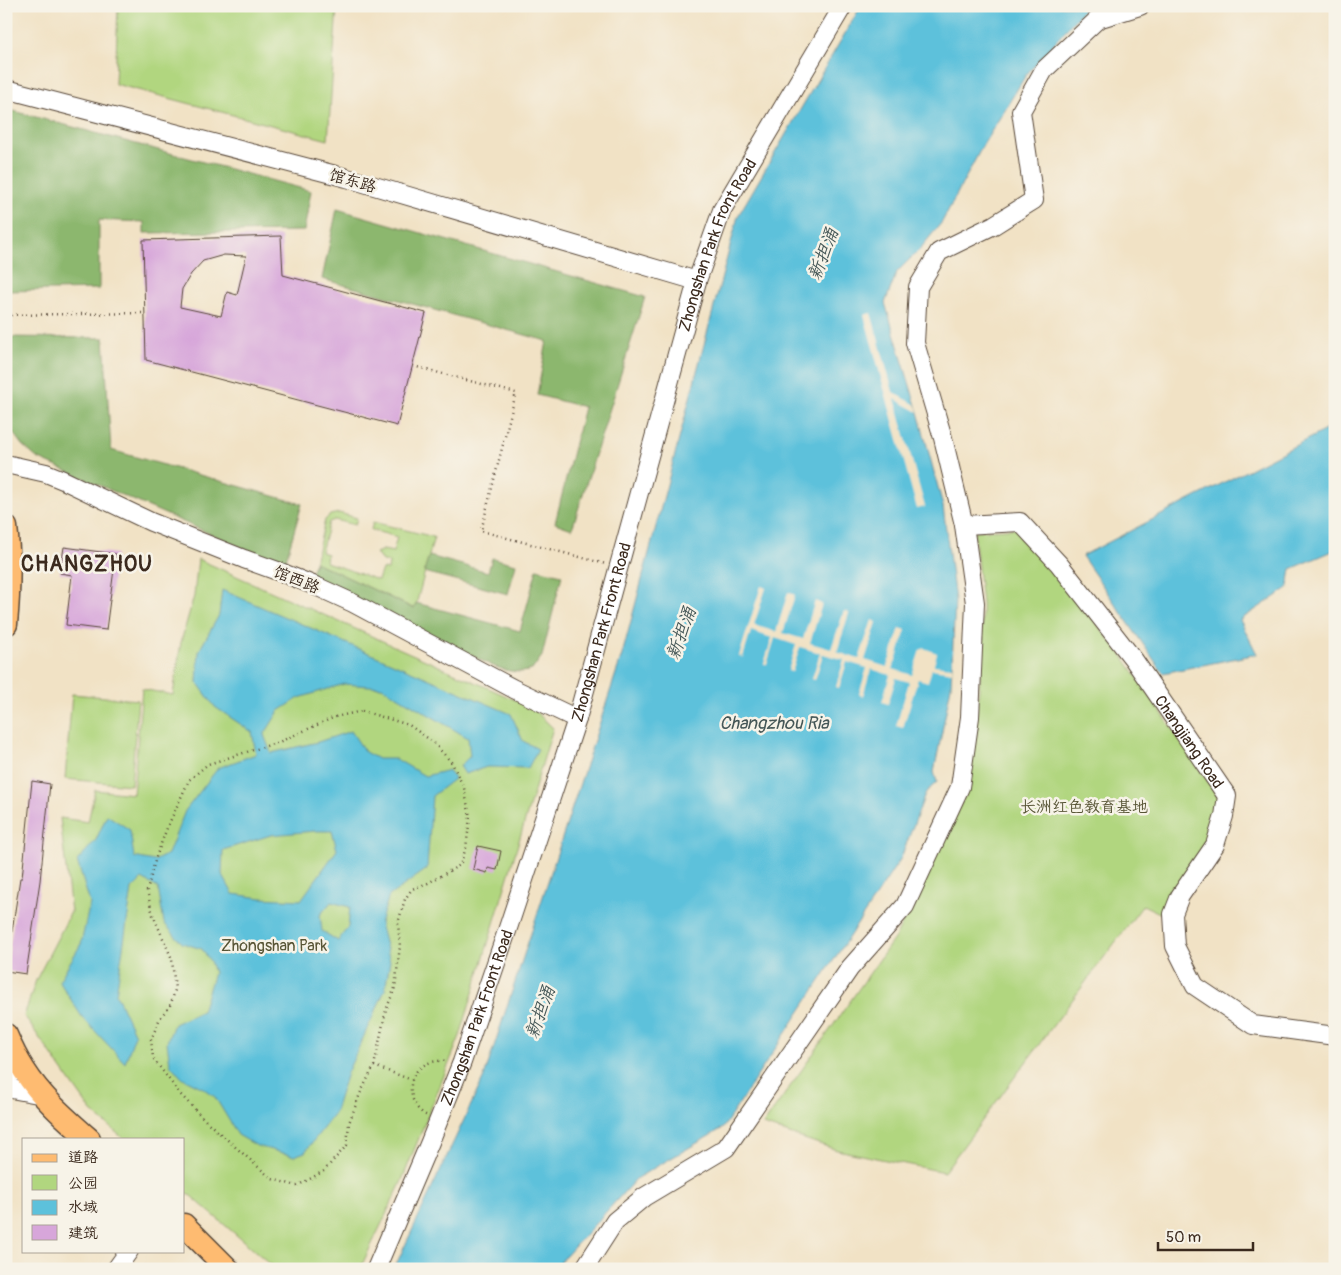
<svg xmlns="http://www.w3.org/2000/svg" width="1341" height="1275" font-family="Pangolin,'LXGW WenKai TC',sans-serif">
	<rect width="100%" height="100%" fill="#f7f3e8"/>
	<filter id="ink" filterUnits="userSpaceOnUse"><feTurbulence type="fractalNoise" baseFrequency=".02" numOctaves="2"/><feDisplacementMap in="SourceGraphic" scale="10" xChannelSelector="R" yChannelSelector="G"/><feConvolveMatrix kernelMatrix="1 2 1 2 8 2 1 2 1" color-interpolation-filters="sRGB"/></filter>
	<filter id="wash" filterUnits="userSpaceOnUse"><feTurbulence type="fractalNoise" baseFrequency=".0096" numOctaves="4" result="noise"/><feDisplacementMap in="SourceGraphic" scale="20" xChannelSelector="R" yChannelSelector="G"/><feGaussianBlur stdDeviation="1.12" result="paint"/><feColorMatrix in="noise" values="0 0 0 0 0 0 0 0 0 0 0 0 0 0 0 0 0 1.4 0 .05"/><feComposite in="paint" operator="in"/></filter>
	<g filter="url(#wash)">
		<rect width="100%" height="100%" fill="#f1e2c5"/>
		<!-- green -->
		<path fill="#b1d67f" stroke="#76804e" d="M118,6H337L328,140L115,84Z
			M339,513L357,518L355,525L335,520L329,522L321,552L327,554L326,562L378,580L382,569L388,570L389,563L381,560L376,553L383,550L393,552L397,537L371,530L373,522L434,537L415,609L315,562L325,520L330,515Z
			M1019,528L1123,656L1220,799L1201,854L1166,916L1143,905L944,1172L837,1150L763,1125L896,936L970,785L982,657V604L974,531Z
			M198,559L531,707L553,728L460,1036L400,1185L360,1269H276L184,1190V1139H124L92,1112L24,1016L36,980L71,912L60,818L88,822L95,790L133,794L142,689L173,695L181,642L194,596Z
			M72,694L138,700L131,785L65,779Z"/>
		<!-- forest -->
		<path fill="#8cb76e" stroke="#647046" d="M6,109L311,191L304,231L144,233V222L99,220V289L6,291Z
			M337,209L645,297L572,529L555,523L584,407L537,395L547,341L322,279Z
			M6,337L104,338L111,450L302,504L284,566L37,458L22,445L6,423Z
			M429,556L488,572L492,558L516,564L508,594L424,572Z
			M315,562L414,609L416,603L520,631L537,569L562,575L542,656L532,670C518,674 507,671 493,666L309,577Z"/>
		<!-- water -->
		<path fill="#5dc1db" stroke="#4c767c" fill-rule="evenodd" d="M861,6H1087L1026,75L983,145L942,222L920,249L897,272L885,303L918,412L943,506L955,600L951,686L934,772L937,782L926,792L901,858L723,1128L637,1178L554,1269H394L484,1077L622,655L738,216Z
			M1335,425V550L1291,569L1288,588L1240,620L1257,654L1163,673L1082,556Z
			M222,590L511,714L523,741L538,749L528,768L487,767L465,774L460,766L470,756L468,738L382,687L344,684L299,698L279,711L264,735L271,753L318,742L351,731L365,752L378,759H396L425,776L449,770L454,779L432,796L427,869L389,896L380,923L390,961L385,990L347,1073L334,1114L305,1152L294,1156L257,1146L238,1135L215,1097L203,1088L181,1077L170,1064L167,1042L174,1024L202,1011L214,973L210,961L202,949L182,943L164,923L158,888L142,879L132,889L116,994L135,1035L125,1063L82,1017L59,981L81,944L90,903L77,861L96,840L107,815L130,830L134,857L154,861L168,854L185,811L218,768L256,754L252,732L215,707L197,682L199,651L219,615ZM315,831H332L337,850L301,900L261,898L233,894L222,874L223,850L271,835ZM331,902L350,907L348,927L338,941L322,931L320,915Z"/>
		<!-- pier -->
		<path fill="#f1e2c5" d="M871,313L893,392L916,405L918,412L895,399L925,507L917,509L864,315Z
			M761,586L766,588L754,625L776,632L788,592L795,595L783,633L803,639L815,601L822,604L810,643L831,649L844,611L849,613L837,652L859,659L872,620L877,622L865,660L887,667L900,628L906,630L893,669L912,675L920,650L924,648L937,653L934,665L952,667V672L932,669L928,682L918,679L903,728L896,726L909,682L896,678L888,704L882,702L890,675L871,669L863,696L859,694L867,668L847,662L839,688L836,687L844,660L823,654L815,680L812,679L820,653L800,647L792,672L788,671L796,645L775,638L767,664H764L772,638L751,631L743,657L739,656Z"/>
		<g id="blocks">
			<!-- building -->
			<path fill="#d7a6da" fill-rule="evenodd" d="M281,236L283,275L426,313L397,426L146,360L143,240ZM224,255L246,256L237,295L227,292L221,316L180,307L182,289L191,274L203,261Z
				M64,547L116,554L106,630L66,625L72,575L60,573Z
				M32,781L50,784L40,881L26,974L6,971L20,878H22Z
				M478,846L501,851L497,870L488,868L487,873L473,869Z"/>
		</g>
	</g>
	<g filter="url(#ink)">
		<use href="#blocks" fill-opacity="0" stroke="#564637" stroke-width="1"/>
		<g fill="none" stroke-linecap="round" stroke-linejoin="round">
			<!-- minor casing -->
			<g stroke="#564637" stroke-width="20">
				<g id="minor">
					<path d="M6,89L347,178L697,281"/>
					<path d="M6,464L46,473L63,480L151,522L244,559L283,573L318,587L353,603L514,689L577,719"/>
					<path id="s1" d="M964,525L1020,522L1059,564L1134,660L1227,796L1224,816L1215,845L1180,896L1173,914L1175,946L1195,986L1253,1025L1335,1036"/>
					<path d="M6,1074L23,1070"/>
					<path d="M6,1088L43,1095"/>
					<path d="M116,1269L129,1251"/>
					<path id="s2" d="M376,1269L430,1142L462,1062L507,931L577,719L697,281L722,210L843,6"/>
					<path d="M584,1269L615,1221L644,1197L726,1148L850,968L905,906L960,787L970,717L975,603L964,525L943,438L915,343L918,287L939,252L994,225L1034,200L1021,111L1044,70L1098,19L1140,6"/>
				</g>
			</g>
			<!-- major casing -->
			<g stroke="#564637" stroke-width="25">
				<path id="major" d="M6,527C10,559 9,592 6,624
					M6,1035C11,1047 17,1059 24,1070C41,1097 65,1118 89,1139
					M184,1225L228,1269"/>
			</g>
			<!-- path -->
			<path stroke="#564637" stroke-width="2.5" stroke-dasharray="1 4" stroke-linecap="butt" d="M6,315L145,313
				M413,366L516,393L481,531L606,564
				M362,711L409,725L433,742L452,763L464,788L470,817L466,848L460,865L428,883L412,889L405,899L398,923L400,946L395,988L386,1010L374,1066L360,1094L349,1123L347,1145L324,1171L297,1186L272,1179L207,1122L180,1094L153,1058L151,1040L160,1018L171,1004L175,990L172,959L153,915L147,891L156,857L167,828L189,780L208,764L279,742L335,717Z
				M374,1066L412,1080
				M426,1115C411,1108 405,1082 418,1070C425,1062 437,1060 447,1061"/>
			<!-- minor -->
			<use href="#minor" stroke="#fff" stroke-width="18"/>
			<!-- major -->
			<use href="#major" stroke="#febb71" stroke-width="22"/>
		</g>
	</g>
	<g text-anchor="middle" stroke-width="5" stroke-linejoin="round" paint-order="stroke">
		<!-- street labels -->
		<g font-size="16" fill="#3b2a1e" stroke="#f7f3e8">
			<text transform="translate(353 180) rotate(16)" y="6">馆东路</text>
			<text dy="6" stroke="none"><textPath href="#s2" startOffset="1081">Zhongshan Park Front Road</textPath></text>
			<text transform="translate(297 579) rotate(22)" y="6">馆西路</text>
			<text dy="6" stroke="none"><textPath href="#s2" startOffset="676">Zhongshan Park Front Road</textPath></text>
			<text dy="6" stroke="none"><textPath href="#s1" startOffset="334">Changjiang Road</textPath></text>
			<text dy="6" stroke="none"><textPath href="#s2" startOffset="271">Zhongshan Park Front Road</textPath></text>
		</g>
		<!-- park labels -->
		<g font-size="16" fill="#585536" stroke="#f7f3e8">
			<text x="1084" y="812">长洲红色教育基地</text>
			<text x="274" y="951">Zhongshan Park</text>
		</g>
		<!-- water labels -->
		<g font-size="18" font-style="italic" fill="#455757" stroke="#f7f3e8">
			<text transform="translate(823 254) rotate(-69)" y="6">新担涌</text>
			<text transform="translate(681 633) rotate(-70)" y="6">新担涌</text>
			<text x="774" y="729">Changzhou Ria</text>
			<text transform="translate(540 1012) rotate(-70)" y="6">新担涌</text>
		</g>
		<!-- district labels -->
		<g font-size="21" font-weight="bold" letter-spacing="1" fill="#3b2a1e" stroke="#f7f3e8">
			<text x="87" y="571">CHANGZHOU</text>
		</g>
	</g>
	<!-- margin -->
	<rect width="1341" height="1275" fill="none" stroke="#f7f3e8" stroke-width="25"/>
	<!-- legend -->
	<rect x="22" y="1138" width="162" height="115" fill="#f7f3e8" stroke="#aca397"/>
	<rect x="32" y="1154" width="25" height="8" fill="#febb71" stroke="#aca397"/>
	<text x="68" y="1162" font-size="15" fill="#3b2a1e">道路</text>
	<rect x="32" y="1175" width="25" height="15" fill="#b1d67f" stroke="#aca397"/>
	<text x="68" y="1188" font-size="15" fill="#3b2a1e">公园</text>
	<rect x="32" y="1200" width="25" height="15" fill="#5dc1db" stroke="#aca397"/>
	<text x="68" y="1212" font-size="15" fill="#3b2a1e">水域</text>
	<rect x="32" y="1225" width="25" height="15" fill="#d7a6da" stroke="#aca397"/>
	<text x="68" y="1238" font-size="15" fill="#3b2a1e">建筑</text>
	<!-- scale -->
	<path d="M1158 1242v8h95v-8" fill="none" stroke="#3b2a1e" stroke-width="2.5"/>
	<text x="1166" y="1242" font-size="15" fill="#3b2a1e" stroke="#f7f3e8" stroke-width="4" paint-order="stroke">50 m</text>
</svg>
